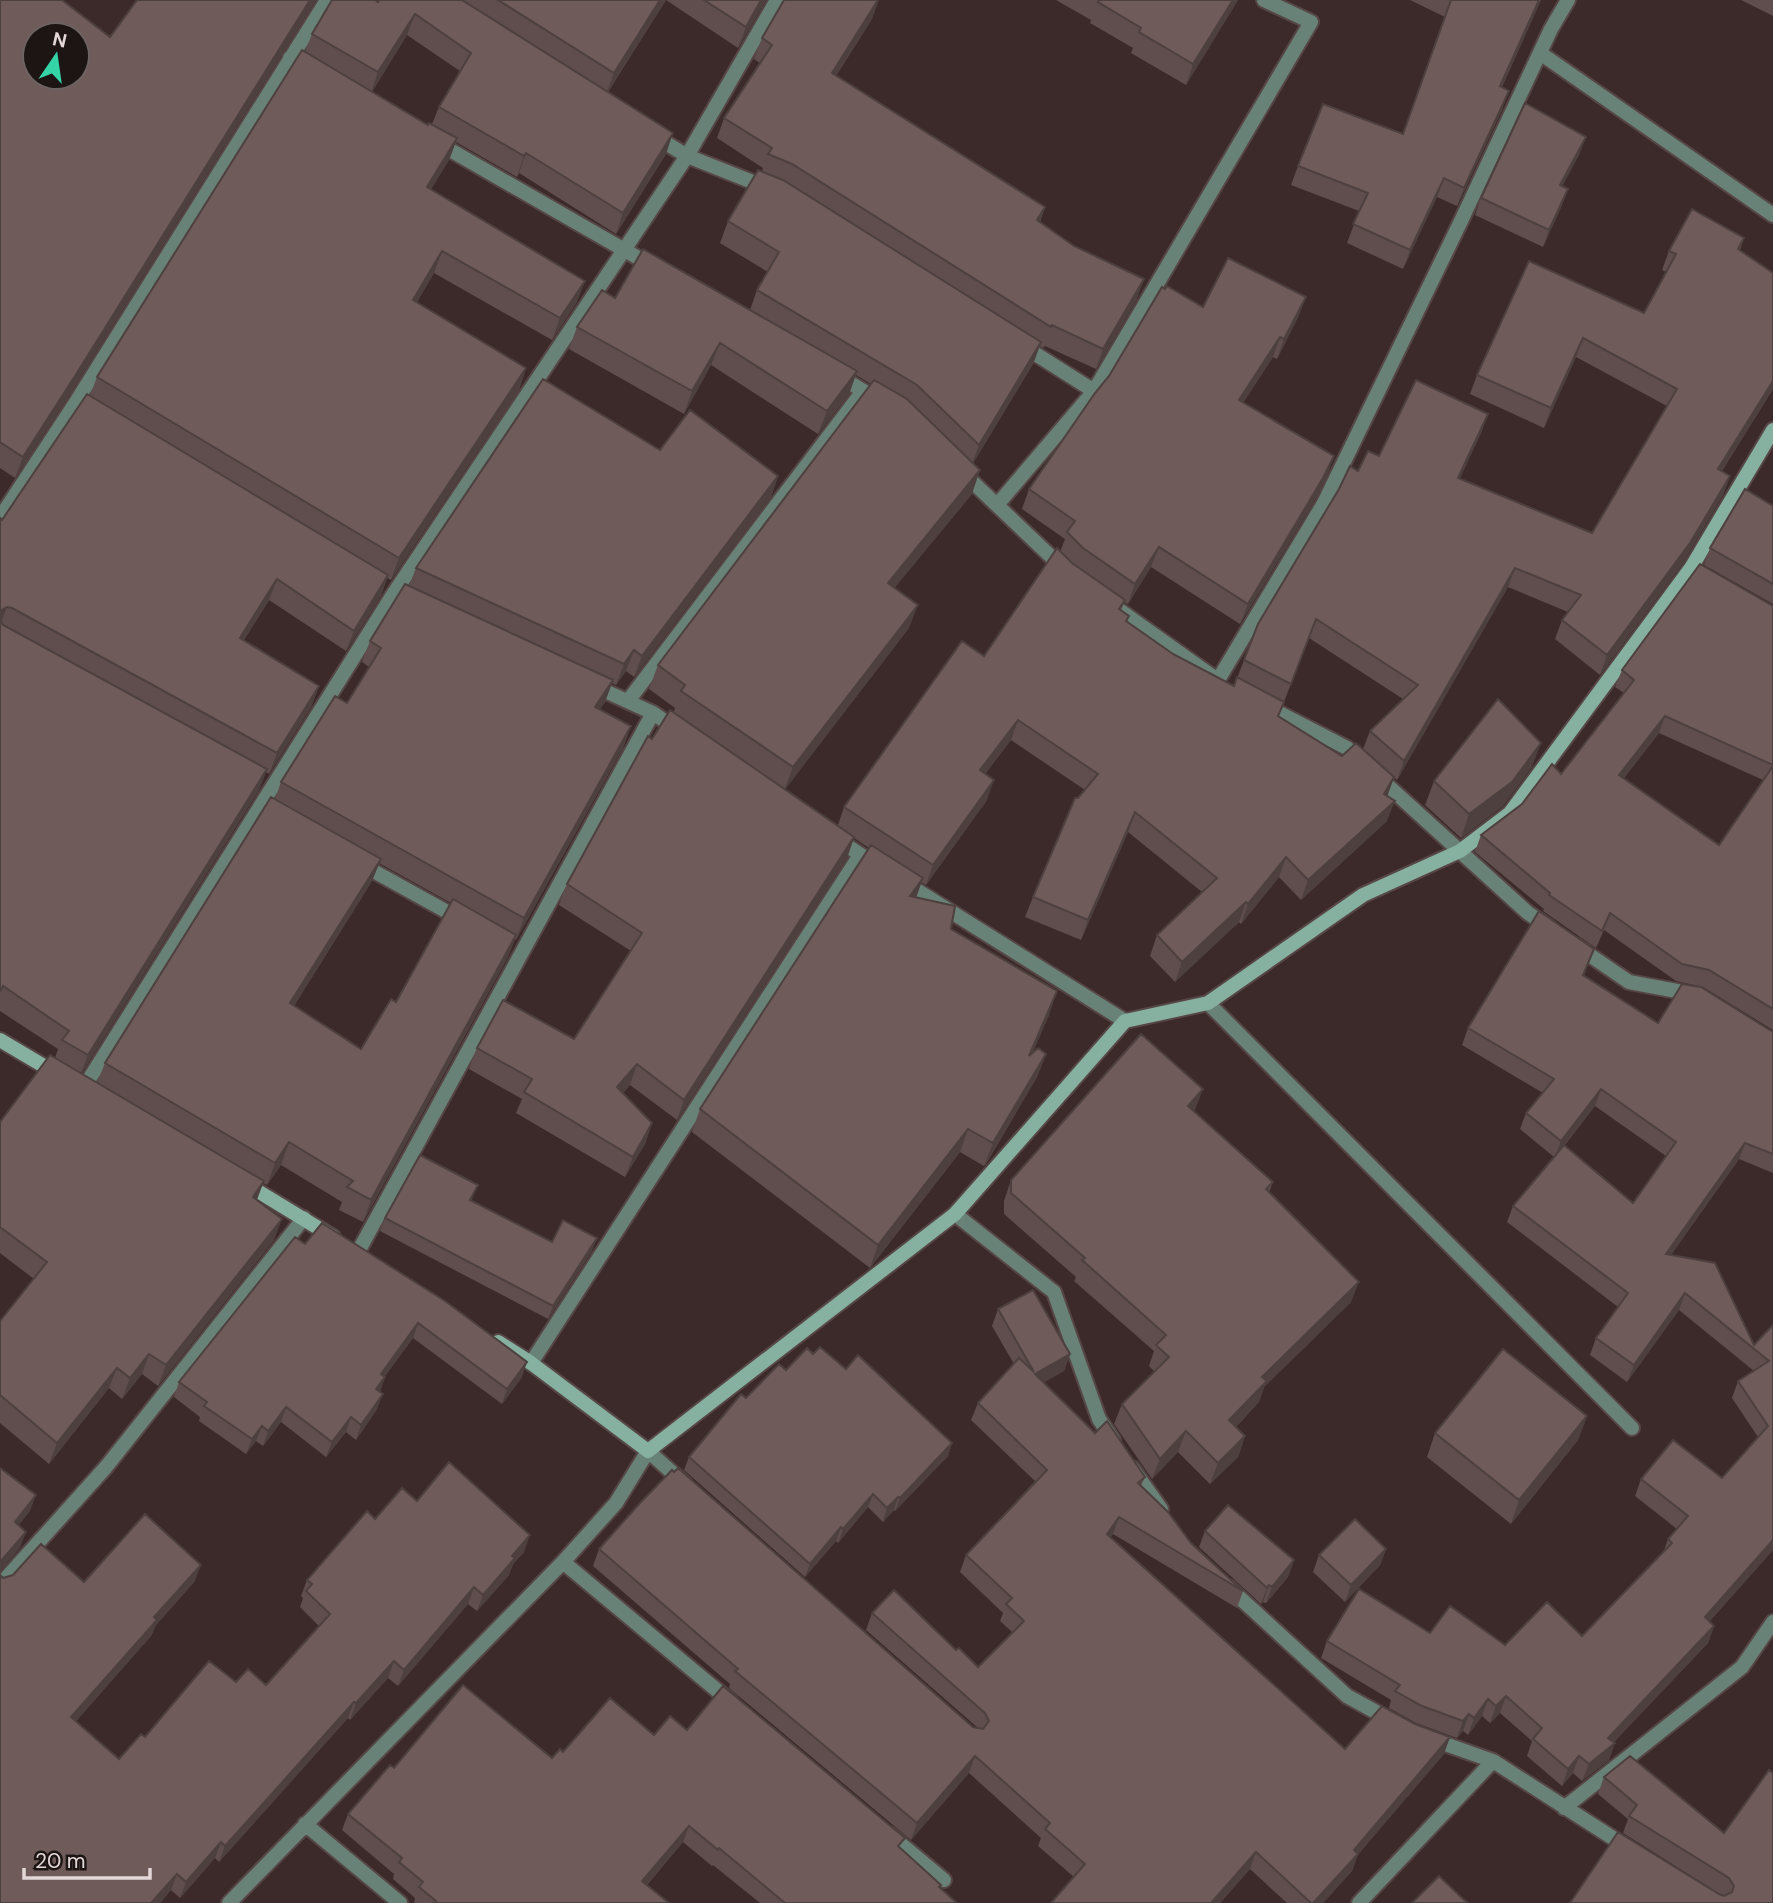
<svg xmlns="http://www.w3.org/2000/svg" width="1773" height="1903" font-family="'DM Sans',sans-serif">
	<rect width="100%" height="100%" fill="#3b2a29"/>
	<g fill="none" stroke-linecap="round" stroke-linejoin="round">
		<!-- street casing -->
		<g stroke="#564645" stroke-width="18">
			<path id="street" d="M1540,53L1773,215
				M290,58L311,70
				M653,135L687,156L768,188
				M438,143L654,267
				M1023,346L1094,391
				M837,375L880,401
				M961,471L1063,568
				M997,505L1094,391L1311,22L1264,0
				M0,518L76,402L327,0
				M1115,607L1216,679
				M1218,680L1324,503L1461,221L1551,29L1568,0
				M592,685L653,713L679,731
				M628,701L863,391
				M1264,705L1347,748L1361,762
				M1376,775L1528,913L1550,928
				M834,837L879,867
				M359,863L460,919
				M902,881L1125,1021
				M1575,945L1629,982L1693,994
				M1208,1003L1632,1428
				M83,1089L394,593L687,156L777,0
				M955,1214L1054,1292L1099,1419L1113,1440
				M358,1252L653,713
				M531,1363L860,855
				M1132,1468L1161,1509
				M563,1562L731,1702
				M0,1585L106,1467L304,1218
				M1228,1587L1347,1696L1394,1722
				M1431,1739L1493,1761L1630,1849
				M1564,1808L1742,1667L1773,1622
				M305,1824L400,1903
				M889,1834L944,1880
				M229,1903L563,1562L616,1503L648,1451L685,1484
				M1359,1903L1493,1761"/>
		</g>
		<!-- secondary casing -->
		<g stroke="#564645" stroke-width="18">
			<path id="secondary" d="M0,1040L59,1075
				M246,1184L333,1237
				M498,1342L531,1363L648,1451L955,1214L1125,1021L1208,1003L1363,895L1460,851L1510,813L1691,568L1773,430"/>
		</g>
		<!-- street -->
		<use href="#street" stroke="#688277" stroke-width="14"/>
		<!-- secondary -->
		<use href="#secondary" stroke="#86b0a0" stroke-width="14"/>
	</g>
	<!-- wall -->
	<path fill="#5f4e4d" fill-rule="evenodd" d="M0,0L110,37L137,0H316L68,397L15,478L0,468Z
		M379,0H766L738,48L666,0L608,92L666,154L616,234L519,173L517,177L456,142L449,160L431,189L577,302L552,340L434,273L417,302L526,368L519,390L391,580L387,578L381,596L346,651L269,600L244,640L319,686L311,707L269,774L266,772L259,790L81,1074L97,1083L105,1063L275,799L281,782L347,703L369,667L362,662L370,641L409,586L416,568L660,450L778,476L771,497L634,677L626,671L616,685L612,683L605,702L600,709L631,726L623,748L516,940L515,939L508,957L363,1222L339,1210L342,1202L281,1165L267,1185L263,1183L257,1200L274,1240L158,1386L142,1374L122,1399L109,1388L49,1464L0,1423V1321L34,1279L0,1253V1122L55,1058L58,1049L0,1011V518L2,520L90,396L97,377L305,52L312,34L378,2ZM407,35L460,71L439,107L432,124L428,125L372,92ZM379,863L451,903L396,1002L361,1049L294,1006L372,881Z
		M1056,0H1238L1186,85L1131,53L1133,48L1090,23L1091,20Z
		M1410,0H1541L1502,87V110L1457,206L1437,197L1403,269L1347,243L1359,211L1291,185L1298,166L1403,134L1445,17Z
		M1741,0H1773V16Z
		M872,19L836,76L1045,207L1040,222L1137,299L1096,369L1045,346L1043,348L1040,346L1033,364L973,463L972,494L894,588L909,628L785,789L838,825L844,807L984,656L1060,552L1065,539L1022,509L1029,489L1203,307L1306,297L1298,317L1277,359L1273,357L1243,403L1334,456L1327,476L1316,498L1240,624L1151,567L1128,604L1124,602L1121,611L1129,616L1127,622L1173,654L1234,686L1258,624L1358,471L1379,456L1488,414L1481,433L1460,478L1592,533L1667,406L1576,357L1544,428L1470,394L1477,375L1644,313L1666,272L1662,270L1669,251L1744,238L1740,250L1773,273V389L1722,471L1730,476L1723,495L1683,563L1600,675L1555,639L1562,620L1568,612L1508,587L1397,780L1394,778L1387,796V821L1301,900L1279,877L1241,924L1239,922L1175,982L1150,956L1157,935L1202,892L1128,832L1081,940L1025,917L1033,897L1078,798L1085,790L1011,740L985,774L987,800L926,885L921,882L916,897L951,929L1049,1015L1032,1054H1046L1037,1077L986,1164L984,1166L960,1152L870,1268L692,1132L700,1109L869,848L854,838L847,858L677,1120L630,1085L623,1093L652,1123L645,1144L625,1177L516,1113L522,1099L469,1069L477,1048L574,1039L631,951L559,905L567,884L652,739L673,713L675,708L649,689L658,665L871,384L856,375L849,394L818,434L711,365L684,414L569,349L577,327L615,298L750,310L757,290L768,272L720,243L728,221L762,171L763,168L717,138L724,118L760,63L754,59L762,38ZM1309,638L1403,699L1370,731L1363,749L1342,756L1278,717Z
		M1580,153L1562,186L1568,189L1562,205L1543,247L1475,215L1481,198Z
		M1773,506V604L1704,565L1710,548Z
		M1773,606V1030L1703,987L1676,981L1604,930L1596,948L1543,911L1544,909L1475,852L1481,835L1561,774L1624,693L1615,687L1622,670ZM1659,733L1763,780L1719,845L1624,778Z
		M1532,767L1503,806L1461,838L1425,805L1434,781Z
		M1594,949L1584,975L1658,1023L1773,1032V1173L1739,1159L1671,1255L1754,1345L1773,1325V1550L1709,1622L1714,1626L1708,1643L1614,1742L1609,1760L1582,1781L1573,1773L1562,1786L1527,1756L1532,1741L1500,1713L1490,1723L1482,1716L1468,1735L1463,1731L1457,1738L1416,1723L1389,1708L1391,1700L1321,1658L1327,1641L1430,1633L1505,1645L1582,1636L1663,1553L1668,1539L1677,1529L1635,1496L1641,1479L1722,1478L1758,1437L1732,1398L1738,1381L1754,1371L1679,1310L1627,1382L1590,1355L1596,1338L1618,1307L1507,1222L1513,1206L1554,1157L1520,1129L1526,1113L1543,1093L1462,1045L1468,1028ZM1595,1106L1666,1156L1633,1203L1565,1145Z
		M1195,1110L1194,1111L1273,1182L1269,1192L1351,1302L1264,1387L1259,1402L1236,1427L1245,1436L1238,1457L1210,1484L1178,1452L1152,1479L1114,1424L1122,1404L1155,1372L1149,1366L1154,1351L1074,1281L1076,1277L1004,1214V1201L1011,1180Z
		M473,1198L471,1201L552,1242L592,1251L548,1319L380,1231L385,1218Z
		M305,1244L522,1377L502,1404L413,1338L385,1376L380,1392L377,1409L356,1440L346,1432L326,1457L281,1422L263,1446L256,1441L246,1454L199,1421L200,1417L174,1397L179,1382Z
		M998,1309L1070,1354L1064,1371L1044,1382L1095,1433L1145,1477L1141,1486L1191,1543L1243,1591L1237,1608L1113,1534L1110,1537L1345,1749L1444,1754L1358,1854L1352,1871L1323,1903H1287L1250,1869L1220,1903H1051L1074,1877L1038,1846L1041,1838L969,1773L911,1840L729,1688L730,1684L593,1566L599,1549L973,1727L978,1728L866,1630L872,1613L956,1650L978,1667L1012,1632L1000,1621L1003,1613L960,1572L966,1555L1035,1481L971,1420L978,1403L1014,1364L992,1326Z
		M813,1354L846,1369L952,1443L948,1456L895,1511L894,1510L883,1522L868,1507L838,1543L836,1541L805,1577L684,1470L689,1457L786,1370Z
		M1587,1416L1578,1440L1511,1524L1427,1457L1435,1433Z
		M417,1501L524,1552L513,1564L509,1575L477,1611L468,1604L398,1686L388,1678L350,1720L348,1718L219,1862L215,1858L180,1898L171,1890L160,1903H0L3,1578L84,1582L195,1581L156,1625L151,1636L76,1721L119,1759L145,1737L236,1682L266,1685L319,1626L300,1607L303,1598L301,1596L307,1580L375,1519Z
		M1205,1531L1294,1560L1288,1577L1266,1603L1263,1602L1261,1604L1199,1547Z
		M1386,1549L1380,1565L1345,1602L1313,1572L1319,1555Z
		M687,1730L901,1848L940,1888L957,1903H760L713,1865L712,1866L683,1842L647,1885L669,1903H414L415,1898L393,1879L394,1874L342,1830L348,1814L394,1768L552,1758L563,1752Z
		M1630,1756L1724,1833L1769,1770L1773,1773V1903H1570L1618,1832L1719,1894L1723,1896L1623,1833L1628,1819L1598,1794L1604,1777Z"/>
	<!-- shaded-wall -->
	<path fill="#4d403f" d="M310,0H316L68,397L15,478L23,457Z
		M660,0H666L606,94L614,73Z
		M761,0H766L738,48L746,27Z
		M879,0L872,19L824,94L832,73Z
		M1233,0H1238L1186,85L1193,64Z
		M1539,0H1541L1493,105L1500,86Z
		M415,14L407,35L371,93L378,72Z
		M1509,91L1502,110L1457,206L1464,188Z
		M673,133L666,154L616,234L623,213Z
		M1586,137L1580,153L1554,202L1560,185Z
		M457,138L449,160L419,209L427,187Z
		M526,153L519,173L517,177L524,156Z
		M1444,178L1437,197L1403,269L1410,250Z
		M1568,189L1562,205L1543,247L1549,230Z
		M1045,207L1037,228V220Z
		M442,251L434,273L405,322L413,300Z
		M1144,279L1137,299L1096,369L1103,349Z
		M585,281L577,302L552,340L560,318Z
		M1306,297L1298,317L1277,359L1284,339Z
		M1280,337L1273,357L1232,420L1239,400Z
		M1583,338L1576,357L1544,428L1551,408Z
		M1041,342L1033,364L971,467L979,445Z
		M720,343L711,365L684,414L692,391Z
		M526,368L519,390L391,580L399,558Z
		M857,371L849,394L818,434L827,411Z
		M1773,381V389L1711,488L1718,469Z
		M1488,414L1481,433L1451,497L1458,478Z
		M1334,456L1327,476L1316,498L1240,624L1248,604Z
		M980,470L972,494L879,607L888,583Z
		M778,476L771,497L634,677L642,656Z
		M1730,476L1723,495L1683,563L1600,675L1607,655Z
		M1159,547L1151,567L1128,604L1135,584Z
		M1515,568L1508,587L1397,780L1404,761Z
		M388,575L381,596L346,651L354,631Z
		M277,579L269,600L232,659L240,638Z
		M918,605L909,628L784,791L793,767Z
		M7,607L0,625V611Z
		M634,650L626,671L616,685L624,664Z
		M613,680L605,702L587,728L595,707Z
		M319,686L311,707L269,774L277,753Z
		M1665,716L1659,733L1613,791L1619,775Z
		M1018,720L1011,740L973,790L980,770Z
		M631,726L623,748L516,940L524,918Z
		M1541,743L1532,767L1503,806L1461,838L1469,814Z
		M267,769L259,790L80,1076L88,1055Z
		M1394,777L1387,797L1384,794Z
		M994,780L987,800L926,885L933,865Z
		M1395,801L1387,821L1301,900L1308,880Z
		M1135,812L1128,832L1081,940L1088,920Z
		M854,837L847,858L677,1120L684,1100Z
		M1286,857L1279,877L1241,924L1248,904Z
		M381,859L372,881L282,1025L290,1003Z
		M923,878L915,901L910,896Z
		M1246,902L1239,922L1175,982L1182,962Z
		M516,935L508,957L363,1222L371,1200Z
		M1057,991L1049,1015L1021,1079L1029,1056Z
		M1046,1054L1037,1077L984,1166L993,1143Z
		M637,1064L630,1085L609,1108L617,1087Z
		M1203,1089L1195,1110L1181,1126L1188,1106Z
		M1601,1089L1595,1106L1555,1157L1561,1141Z
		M652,1123L645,1144L625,1177L633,1157Z
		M968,1129L960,1152L870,1268L878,1245Z
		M289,1142L281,1165L267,1185L275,1163Z
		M1745,1143L1739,1159L1660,1270L1666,1254Z
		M264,1181L256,1201L253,1197Z
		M282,1219L274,1240L158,1386L166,1365Z
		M597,1238L592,1251L548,1319L553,1306Z
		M1359,1282L1351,1302L1264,1387L1259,1402L1222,1441L1229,1420L1262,1377Z
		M1685,1293L1679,1310L1627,1382L1634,1365Z
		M418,1323L413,1338L375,1389L381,1374Z
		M149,1354L142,1374L122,1399L130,1378Z
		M1070,1354L1064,1371L1029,1391L1035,1374Z
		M527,1362L522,1377L502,1404L507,1389Z
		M117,1368L109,1388L49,1464L57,1443Z
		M385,1377L380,1392L376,1389Z
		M383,1394L377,1409L356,1440L361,1425Z
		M286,1407L281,1422L263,1446L268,1431Z
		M1587,1416L1578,1440L1511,1524L1519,1500Z
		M351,1417L346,1432L326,1457L332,1442Z
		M262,1426L256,1441L246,1454L252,1439Z
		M1186,1431L1178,1452L1152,1479L1160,1459Z
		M1245,1436L1238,1457L1210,1484L1218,1463Z
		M952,1443L948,1456L895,1511L900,1498Z
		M873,1494L868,1507L838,1543L843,1529Z
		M36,1495L30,1511L9,1538L15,1522Z
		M898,1497L894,1510L883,1522L887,1508Z
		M1119,1517L1113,1534L1101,1551L1107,1534Z
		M841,1527L836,1541L805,1577L810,1564Z
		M26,1532L20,1548L0,1572V1562Z
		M530,1535L524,1552L513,1564L509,1575L477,1611L483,1595L512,1556Z
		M1773,1540V1550L1698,1634L1705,1617Z
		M1386,1549L1380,1565L1345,1602L1351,1585Z
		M1294,1560L1288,1577L1266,1603L1272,1587Z
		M201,1565L195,1581L156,1625L151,1636L65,1734L71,1717L154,1617Z
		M1269,1585L1263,1602L1261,1604L1267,1588Z
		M474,1587L468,1604L398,1686L404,1670Z
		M1714,1626L1708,1643L1606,1750L1615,1743L1609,1760L1582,1781L1589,1764L1608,1738Z
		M394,1661L388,1678L350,1720L356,1703Z
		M1506,1696L1500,1713L1490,1723L1496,1706Z
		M1488,1699L1482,1716L1468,1735L1474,1718Z
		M354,1702L348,1718L219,1862L225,1846Z
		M1469,1714L1463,1731L1457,1738L1463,1721Z
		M1450,1737L1444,1754L1357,1856L1358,1854L1352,1871L1323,1903H1313L1354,1850Z
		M975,1756L969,1773L911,1840L917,1823Z
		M1579,1756L1573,1773L1562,1786L1568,1769Z
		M689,1826L683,1842L636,1897L642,1881Z
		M221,1842L215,1858L180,1898L186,1882Z
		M1256,1852L1250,1869L1220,1903H1211Z
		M177,1874L171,1890L160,1903H151Z"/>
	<!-- building -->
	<path fill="#6e5b5a" stroke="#4d403f" stroke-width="2" fill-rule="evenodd" d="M0,0H62L110,37L137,0H310L75,376L23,457L0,442ZM35,35H77V77H35Z
		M332,0H375L378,2L379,0H462L673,133L623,213L526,153L524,156L439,107L471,53L415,14L378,72L312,34Z
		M498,0H660L614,73Z
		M704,0H761L746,27Z
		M784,0H878L832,73L1045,207L1037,220L1074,246L1144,279L1103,349L1052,325L1051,327L792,164L768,154L772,148L724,118L772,45L762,38Z
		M1099,0H1233L1193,64L1139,32L1141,28L1098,2Z
		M1451,0H1539L1500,86L1509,91L1464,188L1444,178L1410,250L1353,224L1368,193L1298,166L1323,104L1403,134Z
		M302,50L428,125L429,123L457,138L427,187L585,281L560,318L442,251L413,300L526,368L399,558L97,377Z
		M1525,103L1586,137L1560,185L1568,189L1549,230L1481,198Z
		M758,170L783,180L1041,342L979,445L917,385L757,290L779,252L728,221Z
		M1692,209L1744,238L1738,249L1773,273V381L1718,469L1730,476L1690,543L1607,655L1562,620L1581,595L1515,568L1404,761L1370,731L1418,685L1316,619L1291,684L1244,660L1258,624L1339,489L1350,466L1358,471L1368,451L1379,456L1416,380L1488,414L1458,478L1592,533L1677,389L1583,338L1551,408L1477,375L1529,261L1644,313L1676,254L1669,251Z
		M643,249L857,371L827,411L720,343L692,391L577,327L602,290L615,298Z
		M1228,258L1306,297L1284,339L1280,337L1239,400L1334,456L1323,478L1248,604L1159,547L1135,584L1083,548L1067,532L1075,521L1029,489L1095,393L1109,376L1162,287L1165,289L1167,286L1203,307Z
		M543,379L660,450L690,410L778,476L642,656L634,650L624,664L416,568Z
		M874,380L907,399L980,470L888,583L918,605L793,767L681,691L685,685L658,665Z
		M87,394L388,575L354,631L277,579L240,638L319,686L277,753L12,608L7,607L0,611V518L2,520Z
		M1745,489L1773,506V584L1710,548Z
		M1057,548L1072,563L1125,600L1119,609L1129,616L1126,621L1173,654L1234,686L1237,677L1284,702L1278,716L1342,756L1356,743L1394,777L1384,794L1395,801L1308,880L1286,857L1248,904L1246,902L1182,962L1157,935L1217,878L1135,812L1088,920L1033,897L1075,798H1078L1098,774L1018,720L980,770L994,780L933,865L844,807L962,641L984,656Z
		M1700,564L1773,606V765L1665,716L1619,775L1719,845L1773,766V1009L1709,970L1682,964L1610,913L1602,931L1549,895L1550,893L1481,835L1522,804L1552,764L1561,774L1634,680L1622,670Z
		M405,584L613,680L595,707L631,726L524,918L281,782L335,696L347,703L381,648L370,641Z
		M0,620L3,625L267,769L88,1055L62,1040L69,1031L3,986L0,991Z
		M1498,699L1541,743L1512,782L1469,814L1434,781Z
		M670,710L854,837L684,1100L637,1064L617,1087L652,1123L633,1157L524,1092L532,1079L477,1048L503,1000L574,1039L642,933L567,884L648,736L652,739Z
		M271,797L381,859L290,1003L361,1049L391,999L396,1002L453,899L516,935L371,1200L347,1187L353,1181L289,1142L275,1163L105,1063Z
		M871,845L923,878L910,896L955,906L951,929L1057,991L1029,1056L1038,1048L1046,1054L994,1141L993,1143L968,1129L878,1245L700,1109Z
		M1539,911L1594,949L1583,975L1658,1023L1682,984L1701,987L1773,1032V1154L1745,1143L1666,1254L1715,1263L1754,1345L1773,1325V1540L1705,1617L1714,1626L1608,1738L1615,1743L1589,1764L1579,1756L1568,1769L1533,1739L1542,1728L1506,1696L1496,1706L1488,1699L1474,1718L1469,1714L1463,1721L1422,1706L1395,1691L1400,1685L1327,1641L1359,1589L1430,1633L1450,1606L1505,1645L1547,1602L1582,1636L1672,1543L1668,1539L1688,1516L1641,1479L1673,1440L1722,1478L1768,1426L1738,1381L1769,1361L1685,1293L1634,1365L1596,1338L1628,1293L1513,1206L1564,1145L1633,1203L1676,1142L1601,1089L1561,1141L1526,1113L1554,1079L1468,1028Z
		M1141,1034L1203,1089L1188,1106L1273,1182L1266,1189L1359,1282L1262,1377L1267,1381L1229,1420L1245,1436L1218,1463L1186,1431L1160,1459L1122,1404L1169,1357L1156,1345L1166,1335L1082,1260L1085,1258L1011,1193V1180Z
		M50,1055L264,1181L253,1197L282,1219L166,1365L149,1354L130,1378L117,1368L57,1443L0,1395V1321L47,1262L0,1227V1122Z
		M420,1155L478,1185L470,1200L552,1242L563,1220L597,1238L553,1306L385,1218Z
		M322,1223L445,1301L527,1362L507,1389L418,1323L381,1374L385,1377L376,1389L383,1394L361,1425L351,1417L332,1442L286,1407L268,1431L262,1426L252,1439L204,1406L207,1402L179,1382L295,1237L305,1244Z
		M1033,1290L1070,1354L1035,1374L1095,1433L1107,1421L1145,1477L1138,1483L1168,1512L1191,1543L1243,1591L1119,1517L1107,1534L1345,1749L1382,1706L1415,1724L1450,1737L1354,1850L1358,1854L1313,1903H1311L1256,1852L1211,1903H1051L1085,1864L1045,1829L1050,1823L975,1756L917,1823L735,1671L738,1669L599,1549L640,1503L672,1470L674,1472L678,1468L973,1727L983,1729L989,1721L985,1713L872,1613L894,1590L956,1650L959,1648L978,1667L1024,1621L1006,1604L1012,1598L966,1555L1047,1470L978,1403L1019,1358L1034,1372L998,1309Z
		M820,1347L846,1369L858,1355L952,1443L900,1498L898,1497L887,1508L873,1494L843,1529L841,1527L810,1564L689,1457L741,1394L746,1398L779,1364L786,1370L807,1348L813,1354Z
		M1503,1349L1587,1416L1519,1500L1435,1433Z
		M449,1462L530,1535L512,1556L515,1558L483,1595L474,1587L404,1670L394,1661L356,1703L354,1702L225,1846L221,1842L186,1882L177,1874L151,1903H0V1575L3,1578L13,1575L41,1544L84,1582L145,1514L201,1565L154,1617L157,1620L71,1717L119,1759L141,1734L145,1737L209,1661L236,1682L248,1669L266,1685L330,1614L306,1591L312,1584L307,1580L367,1511L375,1519L402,1488L417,1501Z
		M0,1468L36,1495L15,1522L26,1532L0,1562Z
		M1228,1505L1294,1560L1272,1587L1269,1585L1267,1588L1205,1531Z
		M1355,1519L1386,1549L1351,1585L1319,1555Z
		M463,1685L552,1758L560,1749L563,1752L610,1698L654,1735L670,1716L687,1730L723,1686L905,1838L898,1846L941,1885L939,1887L957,1903H785L719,1848L718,1850L689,1826L642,1881L669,1903H434L436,1901L419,1887L423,1882L399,1862L402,1858L348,1814L390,1765L394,1768Z
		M1630,1756L1724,1833L1769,1770L1773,1773V1903H1570L1618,1832L1719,1894L1724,1896L1732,1892L1734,1886L1729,1878L1629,1816L1637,1805L1604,1777Z
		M1439,1876L1462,1898L1468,1903H1412Z"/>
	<!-- north arrow -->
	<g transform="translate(56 56) rotate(13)"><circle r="33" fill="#1c1514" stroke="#6c6362" stroke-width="2"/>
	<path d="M0-5L12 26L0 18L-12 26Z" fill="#34d4a7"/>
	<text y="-10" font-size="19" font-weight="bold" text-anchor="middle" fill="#e3d8d7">N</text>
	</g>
	<!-- scale -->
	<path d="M24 1868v10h126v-10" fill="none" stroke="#e3d8d7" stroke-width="3.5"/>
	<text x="35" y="1868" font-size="21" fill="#e3d8d7" stroke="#1c1514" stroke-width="5" paint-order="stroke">20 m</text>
</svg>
